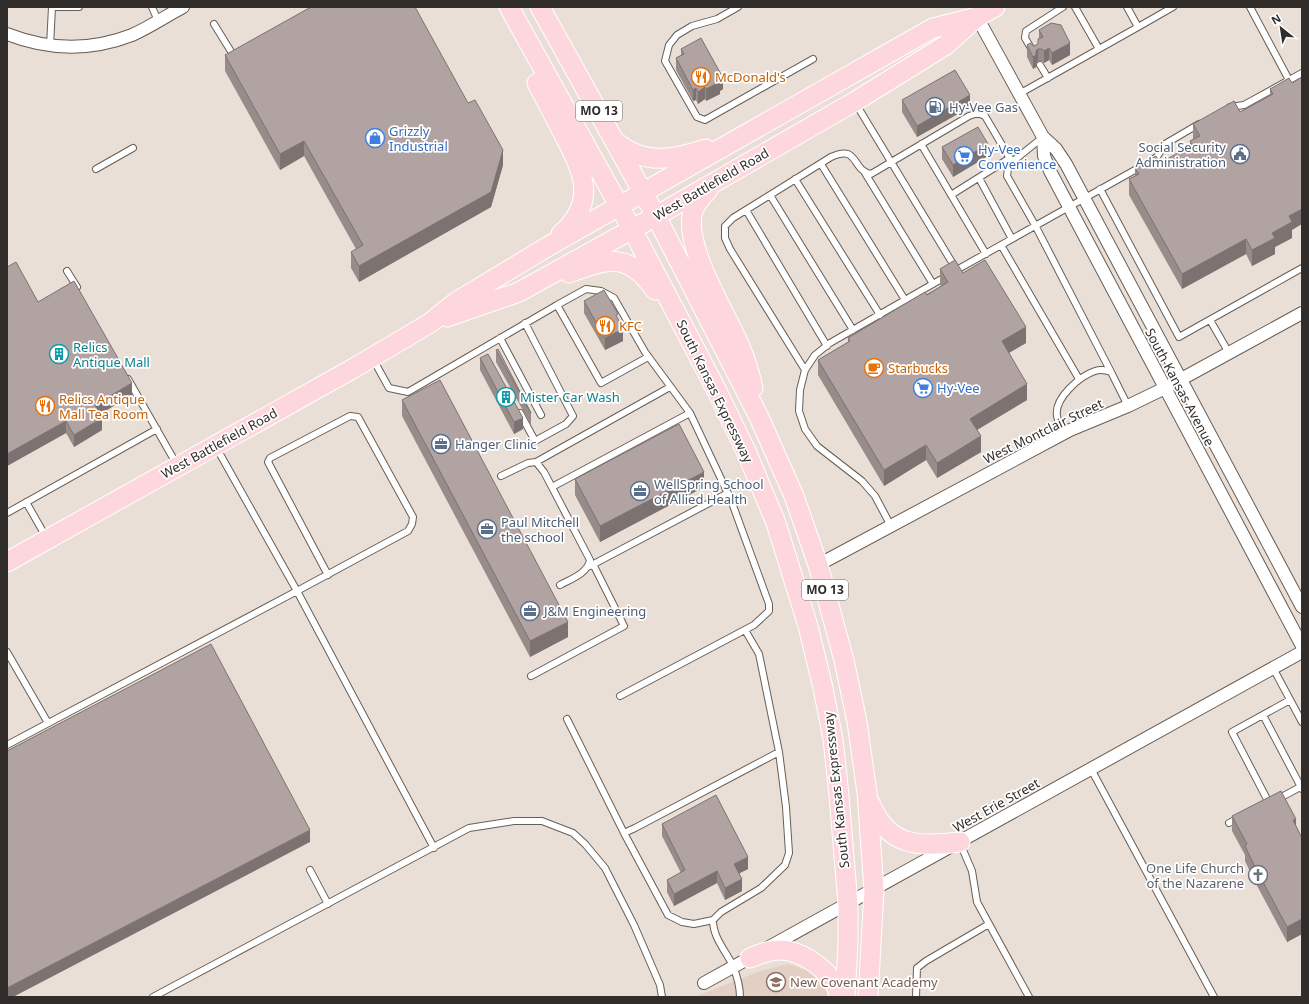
<svg xmlns="http://www.w3.org/2000/svg" width="1309" height="1004" font-family="'Noto Sans',sans-serif">
	<rect width="100%" height="100%" fill="#eadfd6"/>
	<!-- built -->
	<path fill="#e1d0c3" d="M788,964L812,972L827,992L826,997H695L760,971Z"/>
	<g fill="none" stroke-linecap="round" stroke-linejoin="round">
		<!-- lane casing -->
		<g stroke="#675e56" stroke-width="8">
			<path id="lane" d="M152,7L158,21
				M738,7L717,19L692,26L677,35L669,45L665,61L697,117L705,120L813,59
				M1075,7L1099,49
				M1250,7L1289,80
				M214,24L235,58
				M1138,27L1173,7
				M50,46L52,7H79
				M1032,50L1025,38L1026,31L1063,7
				M1040,65L1048,78
				M1019,94L1138,27L1127,7
				M856,104L956,269
				M1230,107L1244,105L1302,73
				M1043,137L1012,162L1008,169L1007,176L1035,225L1111,372
				M921,144L986,254
				M1150,161L1157,157L1165,144L1199,124
				M821,164L905,300
				M96,169L133,148
				M865,173L933,284
				M979,178L1012,239
				M795,179L880,315
				M1100,189L1179,337L1302,268
				M770,195L853,330
				M951,195L1010,158
				M746,210L827,346
				M1001,245L1079,379
				M67,271L77,287
				M953,272L1142,166
				M557,305L601,383L648,357
				M1210,320L1229,353
				M500,338L541,415
				M373,359L389,388L408,392L557,305L586,289L601,291L614,298L645,352L690,413L731,500L769,604V611L754,625L620,696
				M805,370L730,249L725,238V226L733,218L831,157C859,144 851,170 871,174L969,116L978,113L985,116L1012,162
				M128,379L177,465
				M520,413L535,441L566,424L573,416L525,323
				M1063,434C1061,428 1058,422 1057,416C1054,398 1080,376 1095,371C1101,369 1105,370 1111,372L1128,406
				M536,462L670,387
				M501,476L528,463L536,462L544,472L590,560C588,573 571,579 560,585
				M552,487L690,413
				M26,502L46,537
				M7,513L157,429
				M891,526L875,496L862,481L817,446L805,429L799,411L800,390L805,370L815,355L830,343L945,277
				M590,566L728,493
				M328,575L268,462L270,458L350,416L358,417L413,517L412,524L408,531L297,591L434,848
				M7,652L48,723
				M1273,668L1302,722
				M531,676L624,626L593,564
				M1263,715L1302,789
				M567,719L624,833L635,828L779,752L759,654L745,630
				M7,745L297,591L216,447
				M1091,769L1214,997
				M1278,799L1302,786
				M1267,804L1269,803L1232,732L1290,700
				M1229,823L1239,818
				M624,833L668,915L682,922L694,924L713,920
				M960,843L972,871L977,902L1029,997
				M310,870L328,904
				M153,997L469,828L514,821H542L573,833L585,844L605,868L634,925L660,985L662,997
				M740,997C740,987 737,976 733,966C726,951 713,938 713,920L721,912L761,888L785,865L789,853L786,807L779,752
				M916,997L917,968L926,961L989,924"/>
		</g>
		<!-- street casing -->
		<g stroke="#675e56" stroke-width="14">
			<path id="street" d="M977,17L1043,137L1056,149L1066,164L1302,607
				M7,34C48,50 91,51 132,35C150,27 166,16 183,7
				M1043,137L1044,156L1050,171L1302,646
				M818,565L1070,430L1128,406L1165,388L1302,313
				M704,983L1302,652"/>
		</g>
		<!-- primary casing -->
		<g stroke="#fff" stroke-width="21">
			<path id="primary" d="M509,7L632,229L715,387L746,451L776,523L808,626L823,688L833,739L839,795L848,905V944L845,997
				M540,7L656,216L759,417L794,496L818,565L844,660L857,722L867,793L874,890L868,997
				M537,83C546,100 555,118 564,135C583,172 598,201 561,234
				M616,142C644,166 675,159 706,149
				M708,190C701,197 694,205 692,215C686,250 725,312 739,344C745,358 750,373 753,388
				M569,273C609,258 628,252 655,290
				M447,317L519,292L656,216L854,102L946,45L977,17L995,7
				M7,562L354,368L430,323L456,302L547,247L933,28L977,17
				M870,803C888,847 918,847 960,842
				M750,958C760,954 769,950 780,950C799,950 821,965 832,980C836,985 838,991 841,997"/>
		</g>
		<!-- lane -->
		<use href="#lane" stroke="#fff" stroke-width="6"/>
		<!-- street -->
		<use href="#street" stroke="#fff" stroke-width="12"/>
		<!-- primary -->
		<use href="#primary" stroke="#fed7de" stroke-width="19"/>
	</g>
	<!-- wall -->
	<path fill="#988c8a" d="M1039,30L1070,55L1052,65L1049,60L1044,63L1042,61H1038L1036,63V67L1033,69L1027,57V45L1034,46L1038,44L1039,39Z
		M681,49L723,89L720,91V94L706,101L705,99L698,104L696,100L693,101L676,70V58L681,55Z
		M225,55L503,165L491,207L359,282L351,268V252L356,249L304,156L280,170L225,71Z
		M1289,78L1292,238L1275,247V254L1252,266L1246,254L1182,289L1129,195V179L1135,176V168L1160,163L1190,147V141L1193,140V124L1240,112L1270,95V89Z
		M902,100L970,107L917,137L902,112Z
		M942,147L988,156L953,177L942,159Z
		M7,267L38,302L132,395L100,414L102,430L74,447L66,433L7,466Z
		M940,269L963,273L1026,343L1008,353L1027,400L977,430L981,452L937,478L926,460L884,486L818,375V360L848,342V338L941,286L940,285Z
		M584,301L618,319L623,341L605,350L584,313Z
		M496,350L531,413V425L496,362Z
		M480,358L523,429L514,434L480,370Z
		M402,400L568,637L530,657L402,416Z
		M575,479L704,487L600,542L575,495Z
		M1232,816L1296,826L1302,838V934L1287,942L1254,880L1245,861V855L1232,831Z
		M662,824L748,869L739,873L742,891L725,900L717,883L674,906L667,892V880L681,873L662,836Z"/>
	<!-- shaded-wall -->
	<path fill="#7c7271" d="M1070,43V55L1052,65V53Z
		M1049,48V60L1044,63V51Z
		M1038,49V61L1036,63V67L1033,69V57L1036,51Z
		M723,78V89L720,91V94L706,101V89Z
		M705,87V99L698,104V92Z
		M696,88V100L693,101V90Z
		M970,95V107L917,137V126Z
		M304,141V156L280,170V154Z
		M988,144V156L953,177V165Z
		M503,150V165L491,207L359,282V266Z
		M1302,209V224L1292,230V238L1275,247V254L1252,266V250L1272,233L1289,216Z
		M1246,239V254L1182,289V274Z
		M1026,327V343L1002,357V341Z
		M623,329V341L605,350V338Z
		M132,383V395L95,417V405Z
		M1027,384V400L970,434V419Z
		M102,418V430L74,447V435Z
		M523,418V429L514,434V422Z
		M66,421V433L7,466V454Z
		M981,436V452L937,478V463Z
		M926,445V460L884,486V470Z
		M704,472V487L600,542V526Z
		M568,622V637L530,657V641Z
		M1296,819V834L1293,820Z
		M310,830V842L13,997H7V988Z
		M748,857V869L734,876V864Z
		M717,871V883L674,906V894Z
		M742,879V891L725,900V888Z
		M1302,919V934L1287,942V927Z"/>
	<!-- building -->
	<path fill="#b1a3a1" stroke="#7c7271" d="M311,7H415L468,103L475,100L503,150L491,192L359,266L351,252L363,245L304,141L280,154L225,55Z
		M1051,23L1061,25L1070,43L1052,53L1049,48L1044,51L1042,49H1038L1036,51V55L1033,57L1027,45L1030,43L1034,46L1038,44V39L1043,37L1039,30Z
		M701,38L723,78L719,80L720,82L706,89L705,87L698,92L696,88L693,90L676,58L684,54L681,49Z
		M955,70L970,95L917,126L902,100Z
		M1302,77V209L1289,216L1292,222L1272,233L1275,238L1252,250L1246,239L1182,274L1129,179L1139,174L1135,168L1156,156L1160,163L1192,145L1190,141L1200,136L1193,124L1234,101L1240,112L1273,94L1270,89L1289,78L1292,83Z
		M978,127L988,144L953,165L942,147Z
		M955,260L963,273L985,260L1026,327L1002,341L1027,384L970,419L981,436L937,463L926,445L884,470L818,360L850,341L848,338L925,292L927,295L948,282L940,269Z
		M16,262L38,302L74,281L132,383L95,405L102,418L74,435L66,421L7,454V267Z
		M604,290L618,314L616,315L623,329L605,338L584,301Z
		M498,349L531,413L496,350Z
		M488,354L523,418L514,422L480,358Z
		M440,380L568,622L530,641L402,400Z
		M679,424L704,472L600,526L575,479Z
		M211,644L310,830L7,988V751Z
		M1281,791L1296,819L1293,820L1302,838V919L1287,927L1254,865L1245,846L1247,844L1232,816Z
		M716,795L748,857L734,864L742,879L725,888L717,871L674,894L667,880L685,870L662,824Z"/>
	<!-- icons -->
	<defs>
		<g id="restaurant-ring" transform="scale(1)"><circle r="9.5" fill="#fff" stroke="#e8710a" stroke-width="1.5"/><path d="M-5-6h1v4h1v-4h1v4h1v-4h1v5L-1.5 .5V6h-2V.5L-5-1ZM5-6V6H3V1.5H1.5Q1.5-4 5-6Z" fill="#e8710a"/></g>
		<g id="fuel-ring" transform="scale(1)"><circle r="9.5" fill="#fff" stroke="#5c6f8a" stroke-width="1.5"/><path d="M-5.5-6h7V0h2V4h1.3V-2.5L3-4.5l.8-.8L6-3V5H2.5V1h-1V6h-7ZM-4.2-4.7v3.2H.2V-4.7Z" fill="#5c6f8a"/></g>
		<g id="shop-ring" transform="scale(1)"><circle r="9.5" fill="#fff" stroke="#3f7fe0" stroke-width="1.5"/><path d="M-5-2.5h2.3a2.7 3.5 0 0 1 5.4 0H5L5.5 6h-11ZM-1.5-2.5h3a1.5 2.3 0 0 0-3 0Z" fill="#3f7fe0"/></g>
		<g id="civic-ring" transform="scale(1)"><circle r="9.5" fill="#fff" stroke="#5c6f8a" stroke-width="1.5"/><path d="M-.6-6.5H3V-4.5H.6V-3L4-1V1h2V6H-6V1h2V-1L-.6-3ZM-1.2 2.5V6h2.4V2.5Z" fill="#5c6f8a"/></g>
		<g id="supermarket-ring" transform="scale(1)"><circle r="9.5" fill="#fff" stroke="#3f7fe0" stroke-width="1.5"/><path d="M-6-5.5h2.5l.6 2H6L4.5 2H-2.5L-4.4-4H-6ZM-1.5 3.2a1.3 1.3 0 1 0 .1 0ZM3 3.2a1.3 1.3 0 1 0 .1 0Z" fill="#3f7fe0"/></g>
		<g id="building-ring" transform="scale(1)"><circle r="9.5" fill="#fff" stroke="#0f9aa8" stroke-width="1.5"/><path d="M-4-6H4V6H1V3H-1V6H-4ZM-2.5-4.3h1.7v1.8h-1.7ZM.8-4.3h1.7v1.8H.8ZM-2.5-1h1.7V.8h-1.7ZM.8-1h1.7V.8H.8Z" fill="#0f9aa8"/></g>
		<g id="cafe-ring" transform="scale(1)"><circle r="9.5" fill="#fff" stroke="#e8710a" stroke-width="1.5"/><path d="M-5.5-4.5H6V0H3Q3 3.5 0 3.5H-2.5Q-5.5 3.5-5.5 0ZM3-3.2v2h1.7v-2ZM-6 4.5H4V6H-6Z" fill="#e8710a"/></g>
		<g id="office-ring" transform="scale(1)"><circle r="9.5" fill="#fff" stroke="#5c6f8a" stroke-width="1.5"/><path d="M-6-3h4V-5.5h4V-3h4V5H-6ZM-1-4.5V-3h2v-1.5ZM-6 0V1H6V0Z" fill="#5c6f8a"/></g>
		<g id="church-ring" transform="scale(1)"><circle r="9.5" fill="#fff" stroke="#6b7280" stroke-width="1.5"/><path d="M-1.2-6h2.4v3.5h3.3v2.4h-3.3V6h-2.4V-.1h-3.3v-2.4h3.3Z" fill="#6b7280"/></g>
		<g id="school-ring" transform="scale(1)"><circle r="9.5" fill="#fff" stroke="#8d6e63" stroke-width="1.5"/><path d="M0-5L7-2L0 1L-7-2ZM-4 1L0 2.5L4 1V4Q0 6-4 4Z" fill="#8d6e63"/></g>
	</defs>
	<g fill-rule="evenodd">
		<use href="#restaurant-ring" x="701" y="77"/>
		<use href="#fuel-ring" x="935" y="107"/>
		<use href="#shop-ring" x="375" y="138"/>
		<use href="#civic-ring" x="1240" y="154"/>
		<use href="#supermarket-ring" x="964" y="156"/>
		<use href="#restaurant-ring" x="605" y="326"/>
		<use href="#building-ring" x="59" y="354"/>
		<use href="#cafe-ring" x="874" y="368"/>
		<use href="#supermarket-ring" x="923" y="388"/>
		<use href="#building-ring" x="506" y="397"/>
		<use href="#restaurant-ring" x="45" y="406"/>
		<use href="#office-ring" x="441" y="444"/>
		<use href="#office-ring" x="640" y="491"/>
		<use href="#office-ring" x="487" y="529"/>
		<use href="#office-ring" x="530" y="611"/>
		<use href="#church-ring" x="1258" y="875"/>
		<use href="#school-ring" x="776" y="982"/>
	</g>
	<g text-anchor="middle" stroke-width="3.5" stroke-linejoin="round" paint-order="stroke">
		<!-- shield labels -->
		<g fill="#fff" stroke="#6f6c6a" stroke-width="1">
			<rect x="576" y="101" width="46" height="20" rx="3"/>
			<rect x="802" y="580" width="46" height="20" rx="3"/>
		</g>
		<g font-size="12" font-weight="bold" fill="#312d2a">
			<text x="599" y="115">MO 13</text>
			<text x="825" y="594">MO 13</text>
		</g>
		<!-- food labels -->
		<g font-size="13" fill="#c56008" stroke="#fff" text-anchor="start">
			<text x="715" y="82">McDonald's</text>
			<text x="619" y="331">KFC</text>
			<text x="888" y="373">Starbucks</text>
			<text x="59" y="404">Relics Antique<tspan x="59" dy="15">Mall Tea Room</tspan></text>
		</g>
		<!-- service labels -->
		<g font-size="13" fill="#4e5e75" stroke="#fff" text-anchor="start">
			<text x="949" y="112">Hy-Vee Gas</text>
			<text x="1226" y="152" text-anchor="end">Social Security<tspan x="1226" dy="15">Administration</tspan></text>
			<text x="455" y="449">Hanger Clinic</text>
			<text x="654" y="489">WellSpring School<tspan x="654" dy="15">of Allied Health</tspan></text>
			<text x="501" y="527">Paul Mitchell<tspan x="501" dy="15">the school</tspan></text>
			<text x="544" y="616">J&amp;M Engineering</text>
		</g>
		<!-- shop labels -->
		<g font-size="13" fill="#366cbe" stroke="#fff" text-anchor="start">
			<text x="389" y="136">Grizzly<tspan x="389" dy="15">Industrial</tspan></text>
			<text x="978" y="154">Hy-Vee<tspan x="978" dy="15">Convenience</tspan></text>
			<text x="937" y="393">Hy-Vee</text>
		</g>
		<!-- street labels -->
		<g font-size="13" fill="#312d2a" stroke="#fff">
			<text transform="translate(711 184) rotate(-30)" y="5">West Battlefield Road</text>
			<text transform="translate(1180 387) rotate(62)" y="5">South Kansas Avenue</text>
			<text transform="translate(715 391) rotate(64)" y="5">South Kansas Expressway</text>
			<text transform="translate(1043 431) rotate(-26)" y="5">West Montclair Street</text>
			<text transform="translate(219 443) rotate(-29)" y="5">West Battlefield Road</text>
			<text transform="translate(836 790) rotate(-96)" y="5">South Kansas Expressway</text>
			<text transform="translate(996 805) rotate(-29)" y="5">West Erie Street</text>
		</g>
		<!-- culture labels -->
		<g font-size="13" fill="#0d838f" stroke="#fff" text-anchor="start">
			<text x="73" y="352">Relics<tspan x="73" dy="15">Antique Mall</tspan></text>
			<text x="520" y="402">Mister Car Wash</text>
		</g>
		<!-- worship labels -->
		<g font-size="13" fill="#5b616d" stroke="#fff" text-anchor="end">
			<text x="1244" y="873">One Life Church<tspan x="1244" dy="15">of the Nazarene</tspan></text>
		</g>
		<!-- education labels -->
		<g font-size="13" fill="#785e54" stroke="#fff" text-anchor="start">
			<text x="790" y="987">New Covenant Academy</text>
		</g>
	</g>
	<!-- border -->
	<rect width="1309" height="1004" fill="none" stroke="#312d2a" stroke-width="16"/>
	<!-- north arrow -->
	<g transform="translate(1281 28) rotate(330)" stroke="#ffffff" stroke-width="3" paint-order="stroke">
	<path d="M0-3L7 15L0 10L-7 15Z" fill="#312d2a"/>
	<text y="-6" font-size="11" font-weight="bold" text-anchor="middle" fill="#312d2a">N</text>
	</g>
</svg>
